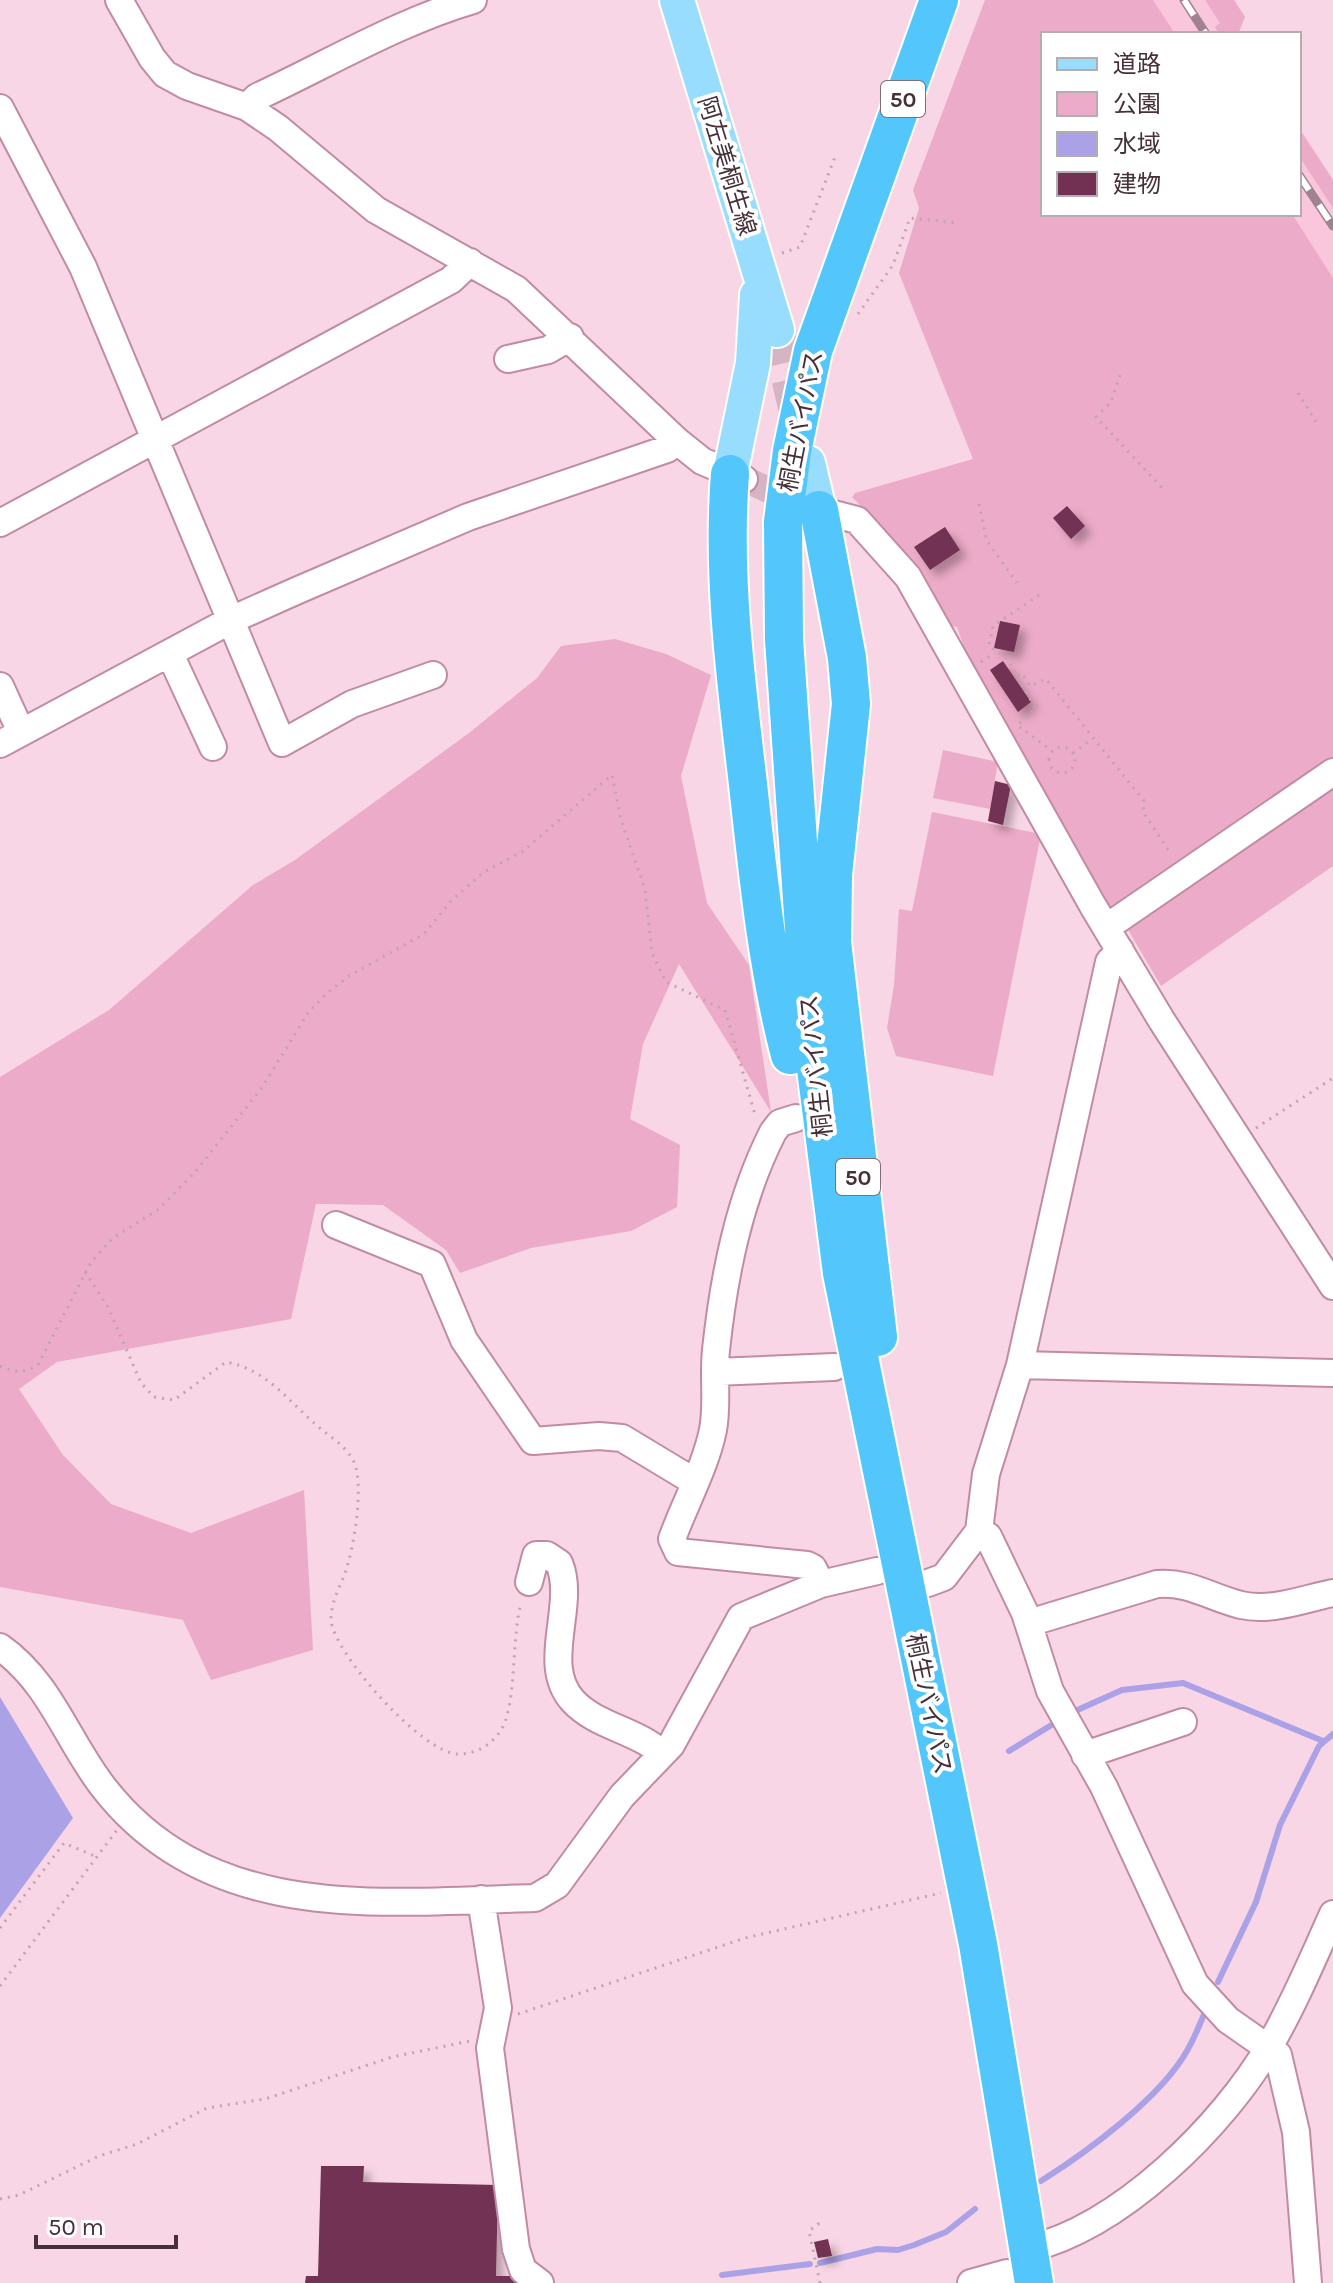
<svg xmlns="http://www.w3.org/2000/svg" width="1333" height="2283" font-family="Karla,'Noto Sans JP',sans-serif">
	<defs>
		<filter id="shadow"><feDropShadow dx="7" dy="7" stdDeviation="4" flood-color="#0004"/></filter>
	</defs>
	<rect width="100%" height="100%" fill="#f9d6e5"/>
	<!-- built -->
	<path fill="#f9c6dc" d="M1151,0H1234L1245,17L1238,34H1172Z
		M1299,128L1333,180V288L1285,214H1299Z"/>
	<!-- green -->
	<path fill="#ecabc8" d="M985,0H1153L1175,34H1043V214H1292L1333,278V866L1161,986L1117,911L1108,908L966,653L957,627L951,626L944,617L898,544L852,497L855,493L973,459L899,273L919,208L913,190Z
		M1205,0H1234L1245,17L1238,34H1219L1215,27L1220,23Z
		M1299,128L1333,180V208L1299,156Z
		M615,639L666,654L711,675L681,776L707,903L749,965L771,1112L679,964L643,1044L630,1119L680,1145L677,1207L631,1231L531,1248L460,1273L446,1250L383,1205L316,1204L291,1319L57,1362L19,1389L63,1455L111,1504L191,1533L304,1490L313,1650L211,1680L183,1620L0,1587V1077L109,1010L253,885L295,860L469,733L537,678L561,646Z
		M943,750L998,762L990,809L933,798Z
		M932,812L1041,834L993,1076L896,1056L887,1028L894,985L899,909L912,911Z"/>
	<!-- water -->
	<path fill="#aba1e7" d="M0,1697L73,1818L0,1918Z"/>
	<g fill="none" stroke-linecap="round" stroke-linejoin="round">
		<!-- stream -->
		<path stroke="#aba1e7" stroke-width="6" d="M1073,1712L1122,1690L1183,1683L1323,1741
			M1009,1751L1058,1721
			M1218,1982L1256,1902L1280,1825L1319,1746L1333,1734
			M1041,2181C1087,2152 1162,2097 1188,2049C1195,2037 1200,2023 1206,2010
			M820,2263L877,2249L898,2250L914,2245L946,2232L975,2209
			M722,2275L810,2264"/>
	</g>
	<!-- building -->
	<path fill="#723052" filter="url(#shadow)" d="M1067,506L1085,526L1071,539L1053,518Z
		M945,527L960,550L930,570L914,547Z
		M1000,621L1020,625L1014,652L994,648Z
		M1003,661L1031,702L1018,712L990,670Z
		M995,781L1011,785L1003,825L988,821Z
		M321,2166H364L363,2182L498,2185L496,2276H518L517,2283H305L306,2276H318Z
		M828,2239L832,2256L818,2258L814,2242Z"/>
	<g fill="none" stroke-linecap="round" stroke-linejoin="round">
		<!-- minor-tunnel -->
		<path stroke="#d5b5c3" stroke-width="26" stroke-dasharray="26 13" stroke-linecap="butt" d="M747,480L800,505"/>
		<!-- major-tunnel -->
		<path stroke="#d5b5c3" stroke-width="34" stroke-dasharray="34 17" stroke-linecap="butt" d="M777,330L798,420"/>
		<!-- minor casing -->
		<g stroke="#c18ca3" stroke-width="30">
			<path id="minor" d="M119,0L152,58L165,74L187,86L247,107L278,128L376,210L516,289L677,441L702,461L744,479
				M247,107L257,97C328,64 398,22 473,0
				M0,108L83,267L282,743L352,704L433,675
				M508,359L548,350L570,337
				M807,507L857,520L908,577L1093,906L1162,1021L1333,1286
				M0,523L451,280L470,262
				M170,654L213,747
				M0,686L21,732
				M0,744L231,620L296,591L468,517L667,449L677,441
				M1107,927L1333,772
				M796,1118L780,1123L773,1132C739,1199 724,1275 716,1350C713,1377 718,1403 713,1430C705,1468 685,1503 672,1539L678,1552L807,1565L813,1568L821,1584
				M336,1225L432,1264L464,1340L533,1441L599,1436L622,1438L695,1482
				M1020,1365L1333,1373
				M715,1372L834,1367
				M979,1531L988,1536L1025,1613L1050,1691L1104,1787L1195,1984L1228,2020L1278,2055L1296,2132L1308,2283
				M529,1582L536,1555H547L559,1563C577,1605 539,1664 573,1701C597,1727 638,1730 662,1754
				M928,1583L944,1577L979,1531L986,1474L1020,1365L1109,962L1120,950
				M1029,1623L1157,1584C1188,1581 1212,1598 1241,1605C1272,1612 1303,1599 1333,1593
				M0,1647C51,1683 67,1741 104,1788C211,1925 384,1902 535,1898L557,1885L622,1796L671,1745L741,1617L821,1584L877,1571
				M1085,1755L1183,1722
				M481,1899L498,2008L490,2048L516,2249L523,2270L540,2283
				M1028,2249C1121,2227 1223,2126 1270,2045C1294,2004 1313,1958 1333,1914
				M971,2283L1007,2273"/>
		</g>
		<!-- major casing -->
		<g stroke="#fff" stroke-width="38">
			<path id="major" d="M677,0L777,330
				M808,463L819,510
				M730,474L753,363L757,295"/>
		</g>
		<!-- highway casing -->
		<g stroke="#fff" stroke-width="42">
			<path id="highway" d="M939,0L813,351L792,451L783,522L784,639L811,1029L842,1273L978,1944L1034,2283
				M730,474C722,578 736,681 748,784C758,875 767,967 790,1055
				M819,510L847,658L851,704L833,875L832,942L878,1337"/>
		</g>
		<!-- path -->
		<path stroke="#c2a3b0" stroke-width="3" stroke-dasharray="2 6" stroke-linecap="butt" d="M782,253L800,247L835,157
			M858,314L893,265L910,218L959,223
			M1120,375L1111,402L1096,417L1165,491
			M1298,393L1318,425
			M979,504L987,541L1017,583
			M1039,595L993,626L989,646L1006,657L1036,709L1017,725L1052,751
			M981,662L995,653
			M1018,675L1022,673L1030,686L1046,679L1144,801L1143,812L1171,854
			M1049 760a13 13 0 1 1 26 0a13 13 0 1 1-26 0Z
			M1073,753L1088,742
			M1256,1128L1333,1078
			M85,1272L108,1307L141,1383L154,1397L174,1400L226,1362C265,1369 286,1398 314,1423C327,1435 344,1444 353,1460C365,1482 354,1549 345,1573C340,1587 331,1602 331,1619C332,1652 423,1754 458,1754C480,1754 497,1741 505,1722C516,1691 512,1639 521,1602
			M0,1366C15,1373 24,1373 38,1365L91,1262L113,1238L159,1209L195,1172L261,1089L308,1013L327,993L349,976L424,934L451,901L484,872L523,851L612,775L621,820L645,889L652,953L666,982L725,1010L756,1118
			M0,1928L64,1843L97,1857
			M0,1986L117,1830
			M518,2014L745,1938L941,1893
			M0,2199L19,2195L99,2156L137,2144L207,2108L265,2099L392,2057L470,2041
			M820,2283L809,2231L818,2224H825"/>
		<!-- minor -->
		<use href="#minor" stroke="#fff" stroke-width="26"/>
		<!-- major -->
		<use href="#major" stroke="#98ddfd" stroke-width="34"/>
		<!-- highway -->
		<use href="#highway" stroke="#53c7fb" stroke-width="38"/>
		<!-- rail casing -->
		<g stroke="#9f838f" stroke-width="9">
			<path id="rail" d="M1184,0L1206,34
				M1299,175L1333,226"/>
		</g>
		<!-- rail -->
		<use href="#rail" stroke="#fff" stroke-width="6" stroke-dasharray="18" stroke-linecap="butt"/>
	</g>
	<g text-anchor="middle" stroke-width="8" stroke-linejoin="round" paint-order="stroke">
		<!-- shield labels -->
		<g fill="#fff" stroke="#7e6e75" stroke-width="2">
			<rect x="881" y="81" width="44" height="36" rx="6"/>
			<rect x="836" y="1159" width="44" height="36" rx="6"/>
		</g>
		<g font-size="22" font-weight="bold" fill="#46303a">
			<text x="903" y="107">50</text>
			<text x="858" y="1185">50</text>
		</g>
		<!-- street labels -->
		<g font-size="24" fill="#46303a" stroke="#fff">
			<text transform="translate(727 166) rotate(73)" y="8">阿左美桐生線</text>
			<text transform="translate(801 421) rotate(-79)" y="8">桐生バイパス</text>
			<text transform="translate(816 1066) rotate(-96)" y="8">桐生バイパス</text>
			<text transform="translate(929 1704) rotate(78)" y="8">桐生バイパス</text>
		</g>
	</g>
	<!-- legend -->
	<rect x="1041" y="32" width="260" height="184" fill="#ffffff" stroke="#b5acb0" stroke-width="2"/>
	<rect x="1057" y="58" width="40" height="12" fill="#98ddfd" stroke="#b5acb0" stroke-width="2"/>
	<text x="1113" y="72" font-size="24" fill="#46303a">道路</text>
	<rect x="1057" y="92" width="40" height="24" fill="#ecabc8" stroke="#b5acb0" stroke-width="2"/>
	<text x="1113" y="112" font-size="24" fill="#46303a">公園</text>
	<rect x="1057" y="132" width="40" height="24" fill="#aba1e7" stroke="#b5acb0" stroke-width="2"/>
	<text x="1113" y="152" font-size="24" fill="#46303a">水域</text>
	<rect x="1057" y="172" width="40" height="24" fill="#723052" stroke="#b5acb0" stroke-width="2"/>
	<text x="1113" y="192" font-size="24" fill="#46303a">建物</text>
	<!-- scale -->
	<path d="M36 2235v12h140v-12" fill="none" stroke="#46303a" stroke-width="4"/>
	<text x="48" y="2235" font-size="24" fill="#46303a" stroke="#ffffff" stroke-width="6" paint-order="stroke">50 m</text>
</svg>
